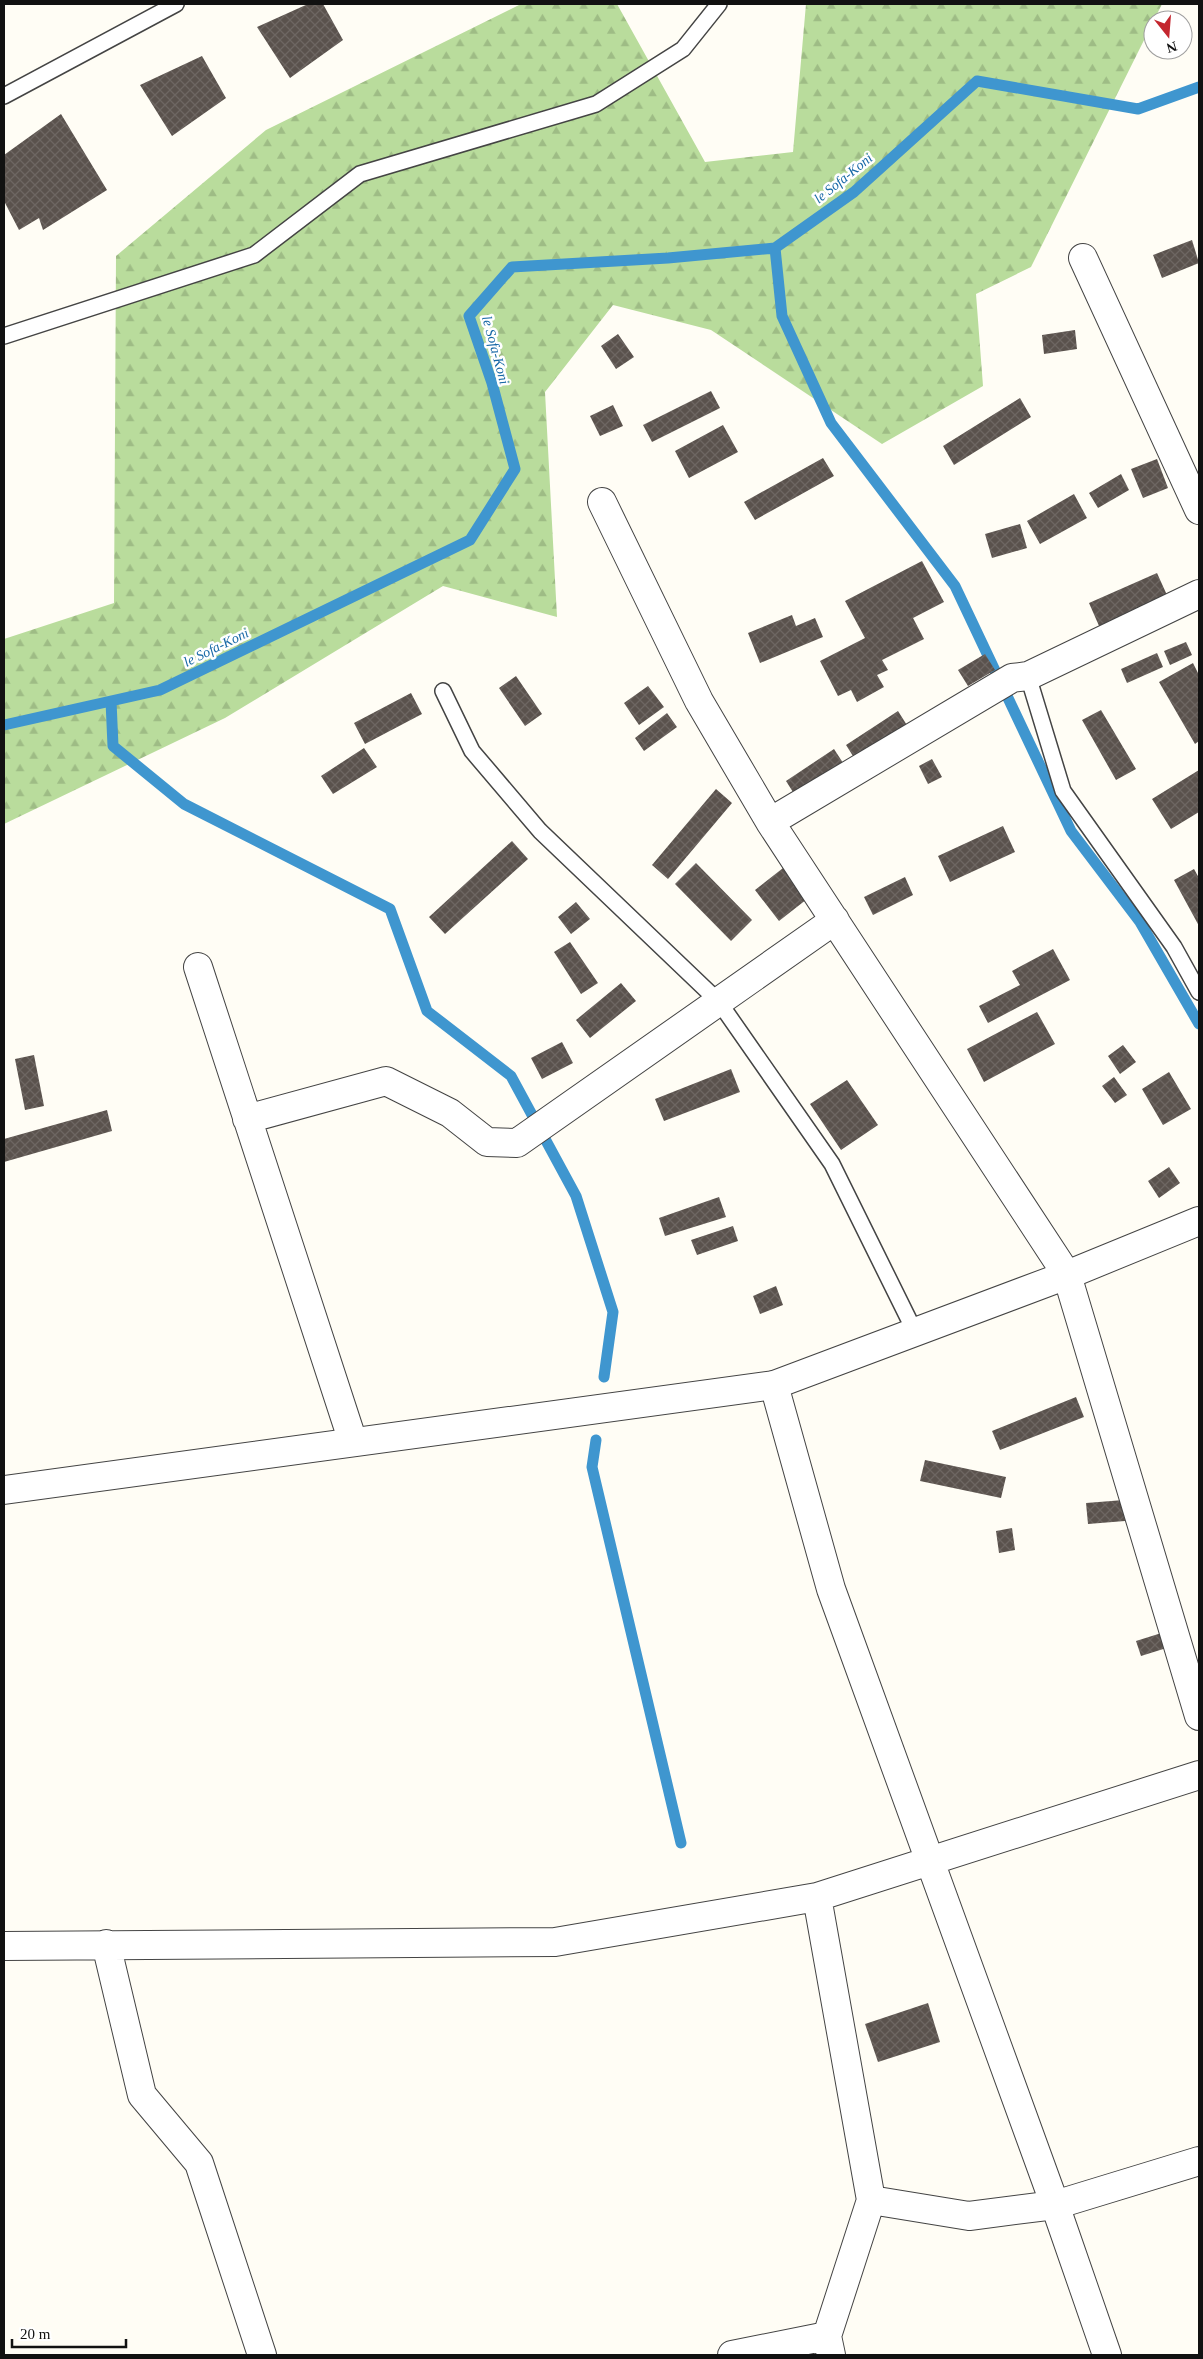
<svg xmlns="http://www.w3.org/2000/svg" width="1203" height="2359" font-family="Georgia,serif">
	<defs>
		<pattern id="forest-firs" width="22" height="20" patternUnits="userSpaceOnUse" patternTransform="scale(1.25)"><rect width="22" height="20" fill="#b9dc9c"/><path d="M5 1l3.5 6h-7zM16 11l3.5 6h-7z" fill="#9ebc85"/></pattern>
		<pattern id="building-cross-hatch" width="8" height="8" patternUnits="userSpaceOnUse" patternTransform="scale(1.25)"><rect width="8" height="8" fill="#5a524d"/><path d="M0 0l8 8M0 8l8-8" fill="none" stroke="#6d6662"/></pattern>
	</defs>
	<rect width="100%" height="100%" fill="#fffdf5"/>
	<!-- forest -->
	<path fill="url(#forest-firs)" d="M521,4H617L705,162L793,152L806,4H1162L1031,267L976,294L983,386L882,444L711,330L613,305L545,392L557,617L443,586L225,718L4,824V639L114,603L116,256L266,130Z"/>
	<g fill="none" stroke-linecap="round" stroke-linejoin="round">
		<!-- stream -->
		<path stroke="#3f96cf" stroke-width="11" d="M775,248L782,316L831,423L955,586L1071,831L1140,922L1199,1024
			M111,701L113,746L184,804L390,909L427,1011L511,1076L576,1196L613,1312L604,1377
			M4,725L160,690L470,540L515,469L492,383L469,316L512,267L668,258L775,248L854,192L977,81L1138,109L1199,87
			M596,1440L592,1467L681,1843"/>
	</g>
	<!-- building -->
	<path fill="url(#building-cross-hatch)" d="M308,4H323L343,40L290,78L257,27Z
		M202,56L226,98L172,136L140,85Z
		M61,114L107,190L43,230L39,218L19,230L4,201V155Z
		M1192,240L1199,263L1162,278L1153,255Z
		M1075,330L1077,349L1044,354L1042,335Z
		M618,334L634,357L616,369L601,346Z
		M711,391L720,408L652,442L643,425Z
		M1020,398L1031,417L954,465L943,446Z
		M613,405L623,426L600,436L590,416Z
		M723,425L738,452L689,478L675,451Z
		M823,458L834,476L755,520L744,502Z
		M1157,459L1168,488L1143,498L1131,469Z
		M1121,474L1129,490L1098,508L1089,493Z
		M1074,494L1087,518L1040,544L1027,521Z
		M1020,524L1027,548L992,558L985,534Z
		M922,561L944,602L913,618L924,639L882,660L888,670L877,675L884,687L857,702L851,690L838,696L820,661L865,638L845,601Z
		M1157,573L1171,604L1103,635L1089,603Z
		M792,615L796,626L815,618L823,637L760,663L748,633Z
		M1186,642L1192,655L1170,665L1164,651Z
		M1157,653L1163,667L1127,683L1121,669Z
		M985,654L995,670L968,686L958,670Z
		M1193,663L1199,675V741L1195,744L1159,682Z
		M516,676L542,714L525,726L499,688Z
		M648,686L664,707L639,725L624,703Z
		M411,693L422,714L365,744L354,723Z
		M1101,710L1136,769L1116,780L1082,720Z
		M898,711L910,730L858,764L846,745Z
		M667,713L677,727L644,751L635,738Z
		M364,748L377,767L333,794L321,776Z
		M834,749L847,769L798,800L786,781Z
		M932,759L942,777L928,784L919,766Z
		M1199,770V812L1171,829L1152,799Z
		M716,789L732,803L668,879L652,865Z
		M1003,826L1015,852L950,882L938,856Z
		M512,841L528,859L445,934L429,917Z
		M792,861L816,892L779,921L755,890Z
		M696,863L752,920L731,941L675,884Z
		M1194,869L1199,878V926L1174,880Z
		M905,877L913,895L873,915L864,897Z
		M576,902L590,919L571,934L558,917Z
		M570,942L598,983L581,994L554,952Z
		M1053,949L1070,980L988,1023L979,1006L1020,985L1012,971Z
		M621,983L636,1001L590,1038L576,1020Z
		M1037,1012L1055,1044L984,1082L967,1049Z
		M562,1042L573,1063L542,1079L531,1058Z
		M1123,1045L1136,1062L1120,1074L1108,1056Z
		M34,1055L44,1106L25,1110L15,1059Z
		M731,1069L740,1092L664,1121L655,1099Z
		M1169,1072L1191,1109L1163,1125L1142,1089Z
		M1114,1077L1127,1095L1115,1103L1102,1086Z
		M847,1080L878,1125L841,1150L810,1104Z
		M107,1110L112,1131L4,1162V1139Z
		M1169,1167L1180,1183L1159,1198L1148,1181Z
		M719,1197L726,1217L665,1236L659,1218Z
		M733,1226L738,1241L697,1255L691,1240Z
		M776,1286L783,1305L760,1314L753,1296Z
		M1076,1397L1084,1417L1000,1450L992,1431Z
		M925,1460L1006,1477L1001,1498L920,1481Z
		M1124,1500L1125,1521L1088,1524L1086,1503Z
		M1012,1528L1015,1550L999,1553L996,1531Z
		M1171,1630L1176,1645L1141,1656L1136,1641Z
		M928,2003L940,2042L878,2062L865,2024Z"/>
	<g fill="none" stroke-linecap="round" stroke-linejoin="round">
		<!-- service casing -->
		<g stroke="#444" stroke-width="18">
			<path id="service" d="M4,96L176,4
				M4,336L254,255L360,174L596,104L683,49L719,4
				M1028,676L1063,791L1174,947L1199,992
				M443,691L472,751L540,831L719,1002L832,1164L915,1332"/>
		</g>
		<!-- minor casing -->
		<g stroke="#444" stroke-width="30">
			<path id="minor" d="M1083,258L1199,510
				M602,502L699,701L770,822L1067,1275L1199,1716
				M770,822L1012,678L1028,676L1199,594
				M198,967L353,1442
				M247,1119L386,1081L450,1113L487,1142L517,1143L835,920
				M774,1385L831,1589L1055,2205L1107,2355
				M817,1897L871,2200L827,2336L831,2355
				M106,1944L142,2095L199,2163L262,2355
				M4,1946L555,1942L817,1897L1199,1775
				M871,2200L969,2216L1055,2205L1199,2161
				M732,2355L827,2336"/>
		</g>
		<!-- tertiary casing -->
		<g stroke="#444" stroke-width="30">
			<path id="tertiary" d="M4,1490L774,1385L1067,1275L1199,1221"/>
		</g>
		<!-- service -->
		<use href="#service" stroke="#fff" stroke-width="15"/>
		<!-- minor -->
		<use href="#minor" stroke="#fff" stroke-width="28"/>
		<!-- tertiary -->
		<use href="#tertiary" stroke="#fff" stroke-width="28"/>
	</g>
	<g text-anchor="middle" stroke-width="5" stroke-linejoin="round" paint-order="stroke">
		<!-- water labels -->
		<g font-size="14" font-style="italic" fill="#1768a6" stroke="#fff">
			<text transform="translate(843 178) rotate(-39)" y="5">le Sofa-Koni</text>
			<text transform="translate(496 350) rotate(75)" y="5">le Sofa-Koni</text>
			<text transform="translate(216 647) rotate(-26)" y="5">le Sofa-Koni</text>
		</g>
	</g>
	<!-- border -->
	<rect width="1203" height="2359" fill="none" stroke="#111111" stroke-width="10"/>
	<!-- north arrow -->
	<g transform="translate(1168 35) rotate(163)"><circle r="24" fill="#ffffff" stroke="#a0a0a0"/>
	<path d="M0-4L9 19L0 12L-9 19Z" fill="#c4262e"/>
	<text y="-8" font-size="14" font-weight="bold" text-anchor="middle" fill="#111111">N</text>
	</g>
	<!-- scale -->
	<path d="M12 2339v8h114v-8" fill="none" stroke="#111111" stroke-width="2.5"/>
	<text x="20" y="2339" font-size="15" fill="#111111" stroke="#ffffff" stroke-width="4" paint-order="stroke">20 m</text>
</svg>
